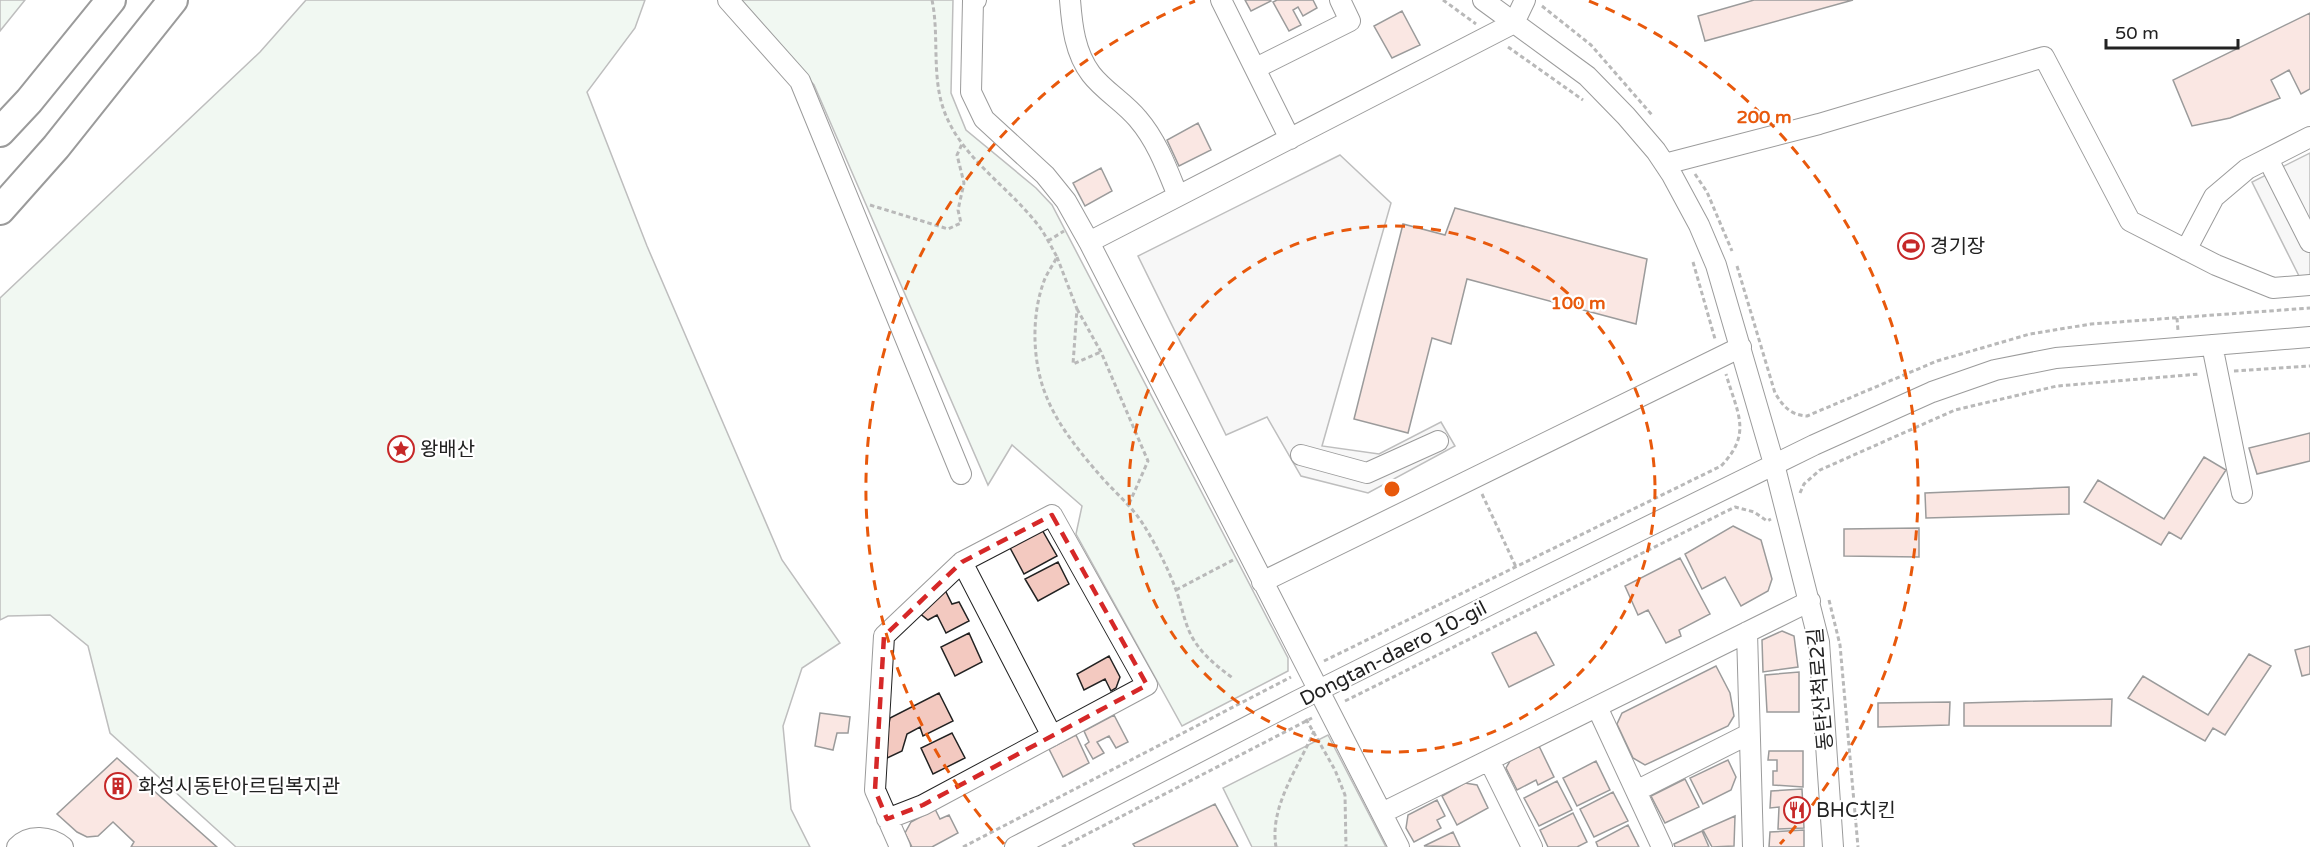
<svg xmlns="http://www.w3.org/2000/svg" width="2310" height="847" font-family="'Varela Round','Noto Sans KR',sans-serif">
<rect width="100%" height="100%" fill="#fff"/>
<path fill="#e0efe3" stroke="#6f6f6f" stroke-width="1.5" d="M0,0H25L0,31Z
M306,0H645L635,28L587,92L647,246L782,560L840,643L802,668L783,726L791,809L810,847H236L110,733L88,646L50,615L8,616L0,620V298L260,52Z
M740,0H953L951,93L966,130L1036,188L1052,205L1288,658V671L1182,726L1076,534L1082,506L1012,445L988,485L814,85Z
M1328,735L1386,847H1252L1223,788Z"/>
<path fill="#ededed" stroke="#6f6f6f" stroke-width="1.5" d="M2310,153V278L2301,280L2252,182Z
M1340,155L1391,203L1322,446L1379,454L1441,422L1455,446L1368,493L1301,476L1267,417L1226,435L1138,256Z"/>
<path fill="#f3c9c0" stroke="#222" stroke-width="1.5" d="M1245,0H1270L1271,1L1251,11Z
M1277,0H1313L1317,8L1303,16L1298,7L1293,10L1301,25L1289,31L1273,2Z
M1754,0H1853L1705,41L1698,16Z
M1402,11L1420,45L1392,58L1374,26Z
M2310,13V89L2301,94L2289,70L2271,80L2280,98L2230,118L2192,126L2173,80Z
M1198,123L1211,150L1179,166L1167,140Z
M1101,168L1112,191L1085,206L1073,183Z
M1455,208L1647,259L1636,324L1467,279L1451,344L1432,338L1408,433L1354,419L1403,224L1445,235Z
M2310,433V461L2257,474L2249,448Z
M2204,457L2226,470L2181,539L2169,532L2161,545L2084,502L2098,480L2164,519Z
M2069,487V514L1926,518L1925,493Z
M1733,526L1761,540L1772,579L1768,591L1741,606L1725,577L1702,589L1685,554Z
M1041,528L1057,556L1024,574L1008,544Z
M1919,528V557L1844,556V529Z
M1680,558L1710,614L1679,630L1681,636L1666,643L1648,610L1638,615L1625,586Z
M1058,562L1069,584L1038,601L1025,579Z
M944,588L952,604L959,602L969,621L946,633L937,615L928,620L918,612Z
M1782,631L1794,636L1798,667L1763,672L1762,640Z
M1536,632L1554,665L1509,687L1492,653Z
M969,633L982,662L955,676L941,647Z
M2310,646V674L2302,676L2295,650Z
M2249,654L2271,666L2225,735L2213,728L2205,741L2128,698L2143,676L2208,715Z
M1109,656L1120,677L1116,688L1111,691L1105,679L1084,690L1077,674Z
M1716,666L1730,693L1734,716L1728,726L1645,765L1633,758L1617,724L1622,713Z
M1799,672V712H1767L1765,675Z
M939,693L953,721L923,736L920,727L907,734L902,751L883,760L890,718Z
M2112,699L2111,726H1964V703Z
M1950,702L1949,725L1878,727V703Z
M820,713L850,717L848,733H837L833,750L815,746Z
M1114,715L1128,742L1116,748L1109,736L1097,742L1104,753L1093,759L1085,745L1089,742L1084,731Z
M952,733L965,758L933,774L921,748Z
M1076,735L1089,763L1063,777L1049,749Z
M1539,746L1554,777L1538,785L1536,780L1517,790L1506,768L1510,761Z
M1769,751H1803V787L1773,785V771H1777V760H1768Z
M117,758L217,847H131L134,842L113,822L98,836L87,837L77,832L57,814Z
M1728,760L1736,777L1731,790L1703,804L1690,778Z
M1596,761L1610,790L1577,806L1563,778Z
M1685,779L1699,807L1665,823L1651,796Z
M1557,781L1572,810L1539,826L1524,798Z
M1465,783L1477,785L1488,808L1457,825L1442,796Z
M1802,789L1804,828L1778,829L1779,807L1770,808L1771,791Z
M1613,792L1628,821L1594,837L1580,809Z
M1437,800L1445,816L1437,820L1441,828L1414,842L1406,828L1408,815Z
M1215,804L1238,847H1135L1133,844Z
M935,809L940,819L949,815L958,833L932,847H912L905,833L911,822Z
M1573,813L1587,842L1577,847H1548L1540,830Z
M1735,816L1734,846L1712,847L1703,830Z
M1628,825L1639,847H1598L1596,842Z
M1804,830V847H1769L1770,832Z
M1702,831L1709,847H1675L1674,844Z
M1453,832L1460,847L1424,846Z"/>
<g fill="none" stroke-linecap="round" stroke-linejoin="round">
<defs>
<path id="minor" d="M728,0L800,81L961,474
M976,0L973,1L971,92L984,119L1045,175L1066,201L1089,242
M1070,0C1072,26 1075,53 1091,74C1104,91 1124,102 1138,119C1157,141 1167,169 1178,196
M1221,0L1290,139
M1483,0L1587,76L1626,116L1656,151L1672,175L1699,225L1716,265L1774,464L1819,642L1833,847
M1256,68L1350,21L1340,0
M2268,159L2310,242
M1665,164L1819,124L2044,57L2130,221L2216,265L2273,288L2310,285
M2186,250L2214,197L2247,169L2310,137
M2212,345L2242,493
M1301,455L1367,473L1438,441
M962,562L1052,736
M1262,582L1741,347
M1747,632L1753,847
M1597,707L1662,847
M1489,760L1532,847
M1636,791L1749,734
M1382,813L1810,601
M887,819L923,805L1147,685L1052,515L962,562L884,636L875,790L900,847
M17,847C29,834 50,836 63,847
M1015,847L1297,701L1525,587L1814,445L1932,392L1995,370L2056,358L2310,337
M1399,847L1089,242L1514,23L1525,0"/>
<path id="highway" d="M0,132L29,101L111,0
M0,210L56,147L173,0"/>
</defs>
<use href="#minor" stroke="#222" stroke-width="22"/>
<use href="#highway" stroke="#222" stroke-width="32"/>
<path stroke="#646464" stroke-width="3" stroke-dasharray="4.5 3" stroke-linecap="butt" d="M932,0C940,38 930,81 947,118C967,163 1013,190 1041,229C1047,238 1052,248 1057,257C1053,265 1047,273 1044,281C1031,316 1032,363 1047,398C1058,425 1079,451 1098,473C1113,491 1131,505 1143,524C1155,543 1169,570 1176,590C1182,606 1184,622 1192,637C1202,655 1218,667 1234,679
M1443,0L1476,24
M1542,6L1591,45L1652,115
M1508,47L1583,100
M1695,174L1707,192L1732,251
M870,205L948,229L961,223L958,210L964,183L957,155L962,144
M1048,241L1064,231
M1057,257L1077,309L1073,364L1101,352
M1693,262L1715,339
M1737,266L1775,393C1783,406 1790,415 1807,416L1937,361L2030,334L2091,324L2310,308
M1077,309L1101,352L1148,461L1129,504
M2177,318L2178,331
M2234,371L2310,366
M1800,493L1804,484L1820,470L1955,410L2057,386L2200,374
M1482,494L1516,567
M1176,590L1233,560
M1829,600L1840,645L1858,847
M1324,661L1721,466C1753,433 1737,413 1726,374
M1345,701L1735,507L1754,512L1767,521L1771,519
M1306,719L1335,770L1345,795L1346,847
M963,847L1291,677
M1062,847L1312,718
M1276,847C1269,806 1299,767 1314,731"/>
<use href="#minor" stroke="#fff" stroke-width="20"/>
<use href="#highway" stroke="#fff" stroke-width="28"/>
</g>
<path d="M0 0H2310V847H0ZM1052,515L1147,685L923,805L887,819L875,790L884,636L962,562Z" fill="#fff" fill-opacity=".55" fill-rule="evenodd"/>
<path fill="none" stroke="#d62828" stroke-width="4.5" stroke-dasharray="12 8" stroke-linejoin="round" d="M1052,515L1147,685L923,805L887,819L875,790L884,636L962,562Z"/>
<g fill="none" stroke="#e8590c" stroke-width="3" stroke-dasharray="10 8">
<circle cx="1392" cy="489" r="263"/>
<path d="M1004 844A526 526 0 0 1 1195 1M1589 1A526 526 0 0 1 1780 844"/>
</g>
<defs>
<symbol id="stadium-ring" viewBox="-11 -11 22 22"><circle r="9.5" fill="#fff" stroke="#c62828" stroke-width="1.5"/><path d="M0-5a6.5 5 0 1 0 0 10a6.5 5 0 1 0 0-10ZM-3.5-1.8h7v3.6h-7Z" fill="#c62828"/></symbol>
<symbol id="sight-ring" viewBox="-11 -11 22 22"><circle r="9.5" fill="#fff" stroke="#c62828" stroke-width="1.5"/><path d="M0-6L1.8-2.2L6-1.7L2.9 1.2L3.7 5.4L0 3.3L-3.7 5.4L-2.9 1.2L-6-1.7L-1.8-2.2Z" fill="#c62828"/></symbol>
<symbol id="building-ring" viewBox="-11 -11 22 22"><circle r="9.5" fill="#fff" stroke="#c62828" stroke-width="1.5"/><path d="M-4-6H4V6H1V3H-1V6H-4ZM-2.5-4.3h1.7v1.8h-1.7ZM.8-4.3h1.7v1.8H.8ZM-2.5-1h1.7V.8h-1.7ZM.8-1h1.7V.8H.8Z" fill="#c62828"/></symbol>
<symbol id="restaurant-ring" viewBox="-11 -11 22 22"><circle r="9.5" fill="#fff" stroke="#c62828" stroke-width="1.5"/><path d="M-5-6h1v4h1v-4h1v4h1v-4h1v5L-1.5 .5V6h-2V.5L-5-1ZM5-6V6H3V1.5H1.5Q1.5-4 5-6Z" fill="#c62828"/></symbol>
</defs>
<g fill-rule="evenodd">
<use href="#stadium-ring" x="1896" y="231" width="30" height="30"/>
<use href="#sight-ring" x="386" y="434" width="30" height="30"/>
<use href="#building-ring" x="103" y="771" width="30" height="30"/>
<use href="#restaurant-ring" x="1782" y="795" width="30" height="30"/>
</g>
<g text-anchor="middle" stroke-width="4.5" stroke-linejoin="round" paint-order="stroke">
<g font-size="20" fill="#222" stroke="#fff" text-anchor="start">
<text x="1930" y="253">경기장</text>
<text x="420" y="456">왕배산</text>
<text x="138" y="793">화성시동탄아르딤복지관</text>
<text x="1816" y="817">BHC치킨</text>
</g>
<g font-size="20" fill="#222" stroke="#fff">
<text transform="translate(1393 653) rotate(-27)" y="7">Dongtan-daero 10-gil</text>
<text transform="translate(1820 689) rotate(-95)" y="7">동탄산척로2길</text>
</g>
</g>
<circle cx="1392" cy="489" r="9" fill="#e8590c" stroke="#fff" stroke-width="3"/>
<g font-size="18" text-anchor="middle" font-weight="bold" fill="#e8590c" stroke="#fff" stroke-width="4.5" stroke-linejoin="round" paint-order="stroke">
<text x="1764" y="123">200 m</text>
<text x="1578" y="309">100 m</text>
</g>
<path d="M2106 39v9h132v-9" fill="none" stroke="#222222" stroke-width="3"/>
<text x="2115" y="39" font-size="18" fill="#222222" stroke="#ffffff" stroke-width="4.5" paint-order="stroke">50 m</text>
</svg>
